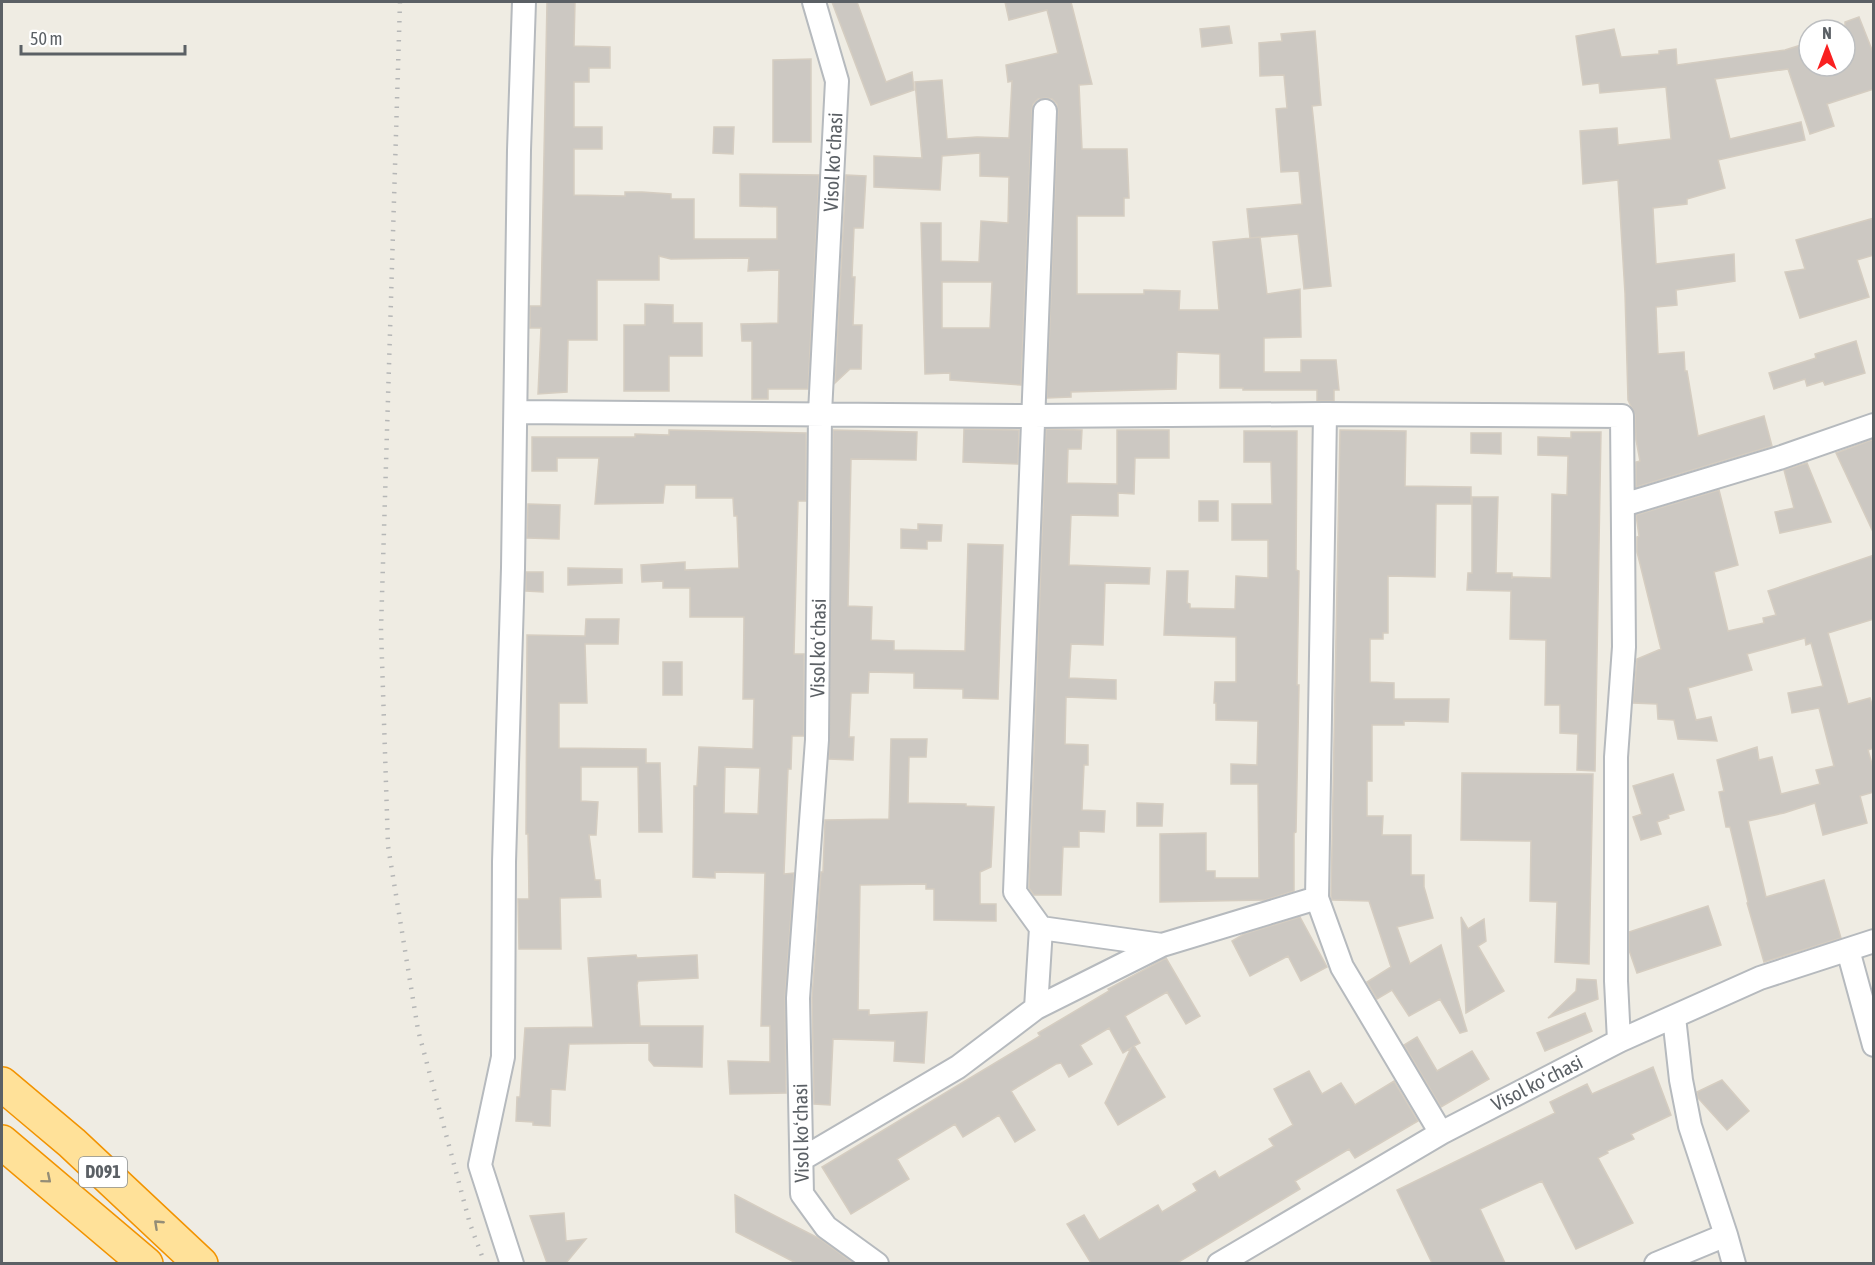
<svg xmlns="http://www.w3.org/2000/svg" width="1875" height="1265" font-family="'Asap Condensed',sans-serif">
<rect width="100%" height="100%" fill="#efece3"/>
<path fill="#ccc8c2" stroke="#d5cdc1" stroke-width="1.5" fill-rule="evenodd" d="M547,2H575L574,46L610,47V68H589V82H574V127H602V149H574V195L625,196V192H642L671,194V199H694V239H777V207L740,206V174L819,175L808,389H768V399H752V341H742L741,324L778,323L779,270L748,271L749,258L671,259L659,256V280H597V340H568L567,392L538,394L541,328H530V306H541Z
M832,2H857L886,82L912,72L914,90L871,105Z
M1005,2H1071L1092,84L1079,85L1082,149H1127L1129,198H1124V216H1077V294H1144V290L1180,291L1179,310H1219L1213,242L1260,237L1267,294L1300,289L1301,337L1264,338V372H1301V360H1336L1339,390H1334V401H1317V390H1243V388H1220V354L1177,352L1176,389L1071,392V397L1047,398L1058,112L1057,104L1052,99L1046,98L1038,99L1033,104L1032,110L1021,385L950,380V373L925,374L921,223H941V261L979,262L981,221L1008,223L1009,177L980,176V153L942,156L940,190L874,187V156L922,158L915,82L942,80L947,139L977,137L1009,138L1012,81L1008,82L1006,65L1058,53L1047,10L1009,20ZM942,282H992L990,328H942Z
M1859,17L1874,55V89L1827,104L1834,126L1810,134L1788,69L1715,79L1730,139L1801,122L1805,140L1718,160L1725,188L1687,199V204L1653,208L1656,264L1734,254L1735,281L1676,290L1677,305L1656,307L1658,354L1684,352L1685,371H1687L1698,436L1764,416L1772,446L1636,487V462L1640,461L1636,440L1635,415L1628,400L1625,293L1618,180L1583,184L1580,131L1617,128L1618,145L1671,139L1666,87L1600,93L1599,83L1583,85L1576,36L1614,29L1621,57L1659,54V51L1676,49L1677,65L1785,50L1801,45L1804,55L1809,54V66H1815L1817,72L1835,66H1845V22Z
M1229,26L1232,43L1202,47L1200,29Z
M1315,31L1321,105L1312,106L1331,286L1304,289L1298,234L1250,238L1247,209L1302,204L1299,171L1281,172L1276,109L1287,108L1284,75L1260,76L1259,43L1282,41L1281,34Z
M811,59V142H773V60Z
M714,127H734L733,154L713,153Z
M846,175L866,176L863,228H854L852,277H855L853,325H862L861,369H850L835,383Z
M1874,218V255L1857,260L1869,297L1800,318L1785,272L1805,269L1796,240Z
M645,304L673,305V323H702V356H669V391H624V325H645Z
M1856,341L1865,373L1825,385L1823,381L1807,386L1805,379L1774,389L1769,373L1816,358L1815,354Z
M964,429L1019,430L1018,464L963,462Z
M1046,429L1082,430L1081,449H1068L1067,483L1117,484V430H1169V458H1135L1134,494L1118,493V516L1071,515L1069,565L1150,568L1149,584L1105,583L1103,645L1071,644L1069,678L1116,680V699L1066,697L1065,744L1088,745V765H1084L1082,810L1105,811L1104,832L1079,831V847H1063L1061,895H1034L1029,888Z
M669,430L806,433V501H798L794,654H804V736H792L791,769H788L784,874L794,873L785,997L786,1093L730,1094L728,1061L770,1062V1026H761L765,873L715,872V878L693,877L694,786H697L699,747L753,749L754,699H743L744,617H690V588H663V581L642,582L641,565L685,562V570L739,568L737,516H734L733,498H696V485H665L663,503L595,504L599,458H557V471H532V437H635V434L669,435ZM725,767L760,768L758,814L724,813Z
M833,430L917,432L916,460L851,459L848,606L872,607L871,640L894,641V650L965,651L968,544L1003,545L998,699L963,698V689L914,688V673L869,672L868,693H851L849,737H854L853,760L829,759Z
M1340,430L1406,431L1405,486L1471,487V504H1436L1435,577L1388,576V633H1383V639H1370V682L1394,683V699H1449L1448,722L1404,721V725H1372V781H1367V816H1383L1382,835H1411V875H1424V887L1433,918L1397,927L1410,964L1441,945L1467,1031L1460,1033L1440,999L1409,1016L1392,990L1377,999L1367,982L1391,967L1369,901L1332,900L1331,896Z
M1244,431H1297L1296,570L1299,571L1297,685H1299L1296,832L1294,833V891L1265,900L1160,902V834L1206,833V871H1215V878H1259L1258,784H1231V764L1257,765L1258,721L1216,720V703H1214L1215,682H1236V637L1164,635L1167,571H1188L1187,603L1190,604V608L1235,609L1236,576L1268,578V540H1232V504H1272L1271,462H1244Z
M1571,432H1601L1595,771L1577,770L1578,734L1560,733V705H1545L1546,640L1510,639L1511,591L1467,590L1468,573H1472V497H1498L1496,573H1512V579V577L1551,578L1552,494L1567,495L1568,456L1538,455V437L1571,438Z
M1471,433H1501V454L1471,453Z
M1874,439V534L1836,453Z
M1807,463L1831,522L1780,533L1775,512L1794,508L1784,470Z
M1719,490L1738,565L1714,572L1728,631L1764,623L1763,618L1776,615L1768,591L1874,555V619L1828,633L1848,704L1870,698L1874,711V748L1868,750L1874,771V792L1860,796L1867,823L1823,835L1815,803L1784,813L1748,821L1766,897L1824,880L1841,938L1764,962L1747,903L1748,902L1730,827H1726L1719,792L1724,791L1717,760L1757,747L1759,760L1772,757L1781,794L1820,784L1816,770L1834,766L1819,708L1792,713L1788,693L1823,686L1811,643L1806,645L1805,638L1747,654L1752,670L1688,688L1696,720L1711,717L1717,741L1678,739L1674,720L1658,719L1657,704L1633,703L1637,659L1661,649L1637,552V537L1639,536L1636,515Z
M1199,501H1218V521H1199Z
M528,504L560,505L559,539L527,538Z
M918,524L942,525L941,541H927V549L901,548V529L918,530Z
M568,568L622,569V583L568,585Z
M526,572H543V592L526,591Z
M586,619H619L618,644H585L587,703H559V748L646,749V763H660L662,832H639L638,767H581V801L598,802L596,835H589L595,880H600L601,897L560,898L561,949H519L518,899H529L528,834H526L527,635L585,636Z
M663,662H682V695H663Z
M891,739H927L926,757H909L908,803L966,804V806L994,807L991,867L980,872V904H996V921L934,920V889H926V884L860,885L858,1010H869V1015L927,1012L924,1063L894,1061L895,1041L833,1039L830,1105L814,1104L812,998L821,872H823L825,820L889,819Z
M1462,773L1593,774L1589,964L1555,962L1557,902L1530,901L1531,841L1461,840Z
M1673,774L1684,810L1668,815L1669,818L1657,822L1661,834L1641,840L1633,817L1642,814L1633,786Z
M1137,803L1163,804L1162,826H1137Z
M1708,906L1721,945L1637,973L1629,950V932Z
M1300,917L1327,967L1301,981L1288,956L1250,976L1232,941L1244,934Z
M1461,917L1468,929L1484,919L1486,941L1478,946L1504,991L1466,1013Z
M636,955L637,958L697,955L698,978L638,981L637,985L640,1026H703L702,1067L654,1066L649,1060V1043L569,1044L565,1090L551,1089L550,1126L533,1125V1122L516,1121L517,1097H520L525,1028L593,1027L588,958Z
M1166,958L1200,1016L1186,1024L1167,992L1125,1016L1140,1043L1134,1046L1165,1097L1118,1125L1105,1103L1131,1048L1123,1053L1109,1028L1080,1045L1092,1064L1069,1077L1061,1063L1056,1064L1011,1091L1035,1130L1015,1142L999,1115L963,1137L955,1124L897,1159L909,1179L851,1214L822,1167L1040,1036L1038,1033L1109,991L1108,989Z
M1577,979L1596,980L1598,999L1548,1018L1576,991Z
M1585,1013L1592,1031L1545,1051L1537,1033Z
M1417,1037L1437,1071L1472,1051L1489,1079L1441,1107L1404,1045Z
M1653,1067L1671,1115L1631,1134L1634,1139L1607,1151L1608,1153L1598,1158L1633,1223L1576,1249L1542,1181L1480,1209L1505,1263H1432L1397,1190L1555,1113L1550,1102L1587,1084L1592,1094Z
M1309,1071L1322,1094L1341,1083L1355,1105L1394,1081L1418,1121L1355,1158L1349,1149L1295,1181L1300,1189L1177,1263H1091L1067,1224L1084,1215L1099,1240L1158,1205L1162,1212L1197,1191L1193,1184L1215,1171L1219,1178L1274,1146L1269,1139L1293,1125L1274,1089Z
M1722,1080L1749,1111L1727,1130L1698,1098L1697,1092Z
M735,1195L820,1239L853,1263H796L736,1232Z
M564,1213L566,1241L586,1239L566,1263H547L530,1216Z"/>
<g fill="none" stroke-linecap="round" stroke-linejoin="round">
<defs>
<path id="minor" d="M814,2L837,81L820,413L817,740L798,998L802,1194L826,1227L877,1264
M1045,111L1015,892L1041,928L1162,945L1317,898L1325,414
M516,412L1032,416L1325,414L1622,416L1624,647L1616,757V981L1619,1041
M1623,505L1779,458L1874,425
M1317,898L1342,967L1441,1133
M1848,950L1874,1045
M1036,1008L1162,945
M1674,1017L1681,1080L1690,1126L1726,1235
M802,1159L958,1067L1036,1008L1041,928
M512,1264L480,1165L503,1057L504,862L513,568L519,150L524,2
M1219,1264L1441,1133L1619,1041L1760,978L1874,941
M1656,1264L1726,1235L1734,1264"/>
<path id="trunk" d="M2,1084L72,1143L201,1264
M2,1142L146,1264"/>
</defs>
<use href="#minor" stroke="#b6babe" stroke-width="26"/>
<use href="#trunk" stroke="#f29300" stroke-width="36"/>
<use href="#minor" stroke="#fff" stroke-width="22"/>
<use href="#trunk" stroke="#ffe199" stroke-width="33"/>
<path stroke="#b5b6b6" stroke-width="4.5" stroke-dasharray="1.5 8" stroke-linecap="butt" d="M400,2L381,629L388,846L418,1030L470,1224L485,1264"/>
</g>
<defs><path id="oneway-chevron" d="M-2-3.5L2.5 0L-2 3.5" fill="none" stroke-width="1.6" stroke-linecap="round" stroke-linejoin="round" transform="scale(1.5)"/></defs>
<g stroke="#948d77">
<use href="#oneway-chevron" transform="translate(47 1179) rotate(40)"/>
<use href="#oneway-chevron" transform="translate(158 1224) rotate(-137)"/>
</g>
<g text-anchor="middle" stroke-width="4.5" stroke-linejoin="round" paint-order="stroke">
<rect fill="#fff" stroke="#8c9093" stroke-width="1.5" x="79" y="1157" width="48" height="30" rx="4.5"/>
<g font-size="18" font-weight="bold" fill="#5b6065">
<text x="103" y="1178">D091</text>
</g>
<g font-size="20" fill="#5b6065" stroke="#fff">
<text transform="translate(833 162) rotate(-87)" y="7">Visol koʻchasi</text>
<text transform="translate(818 648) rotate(-89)" y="7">Visol koʻchasi</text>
<text transform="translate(1537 1083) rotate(-27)" y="7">Visol koʻchasi</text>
<text transform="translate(801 1133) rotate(-91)" y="7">Visol koʻchasi</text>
</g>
</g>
<rect width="1875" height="1265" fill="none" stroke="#5b6065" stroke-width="6"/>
<g transform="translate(1827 48)"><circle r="28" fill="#ffffff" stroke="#bdbfc1" stroke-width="1.5"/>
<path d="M0-4.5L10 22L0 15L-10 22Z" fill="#f92020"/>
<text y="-9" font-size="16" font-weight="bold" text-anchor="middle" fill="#5b6065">N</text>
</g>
<path d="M21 45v9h164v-9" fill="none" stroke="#5b6065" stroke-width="3"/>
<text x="30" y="45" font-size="18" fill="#5b6065" stroke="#ffffff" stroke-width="4.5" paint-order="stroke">50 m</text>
</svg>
